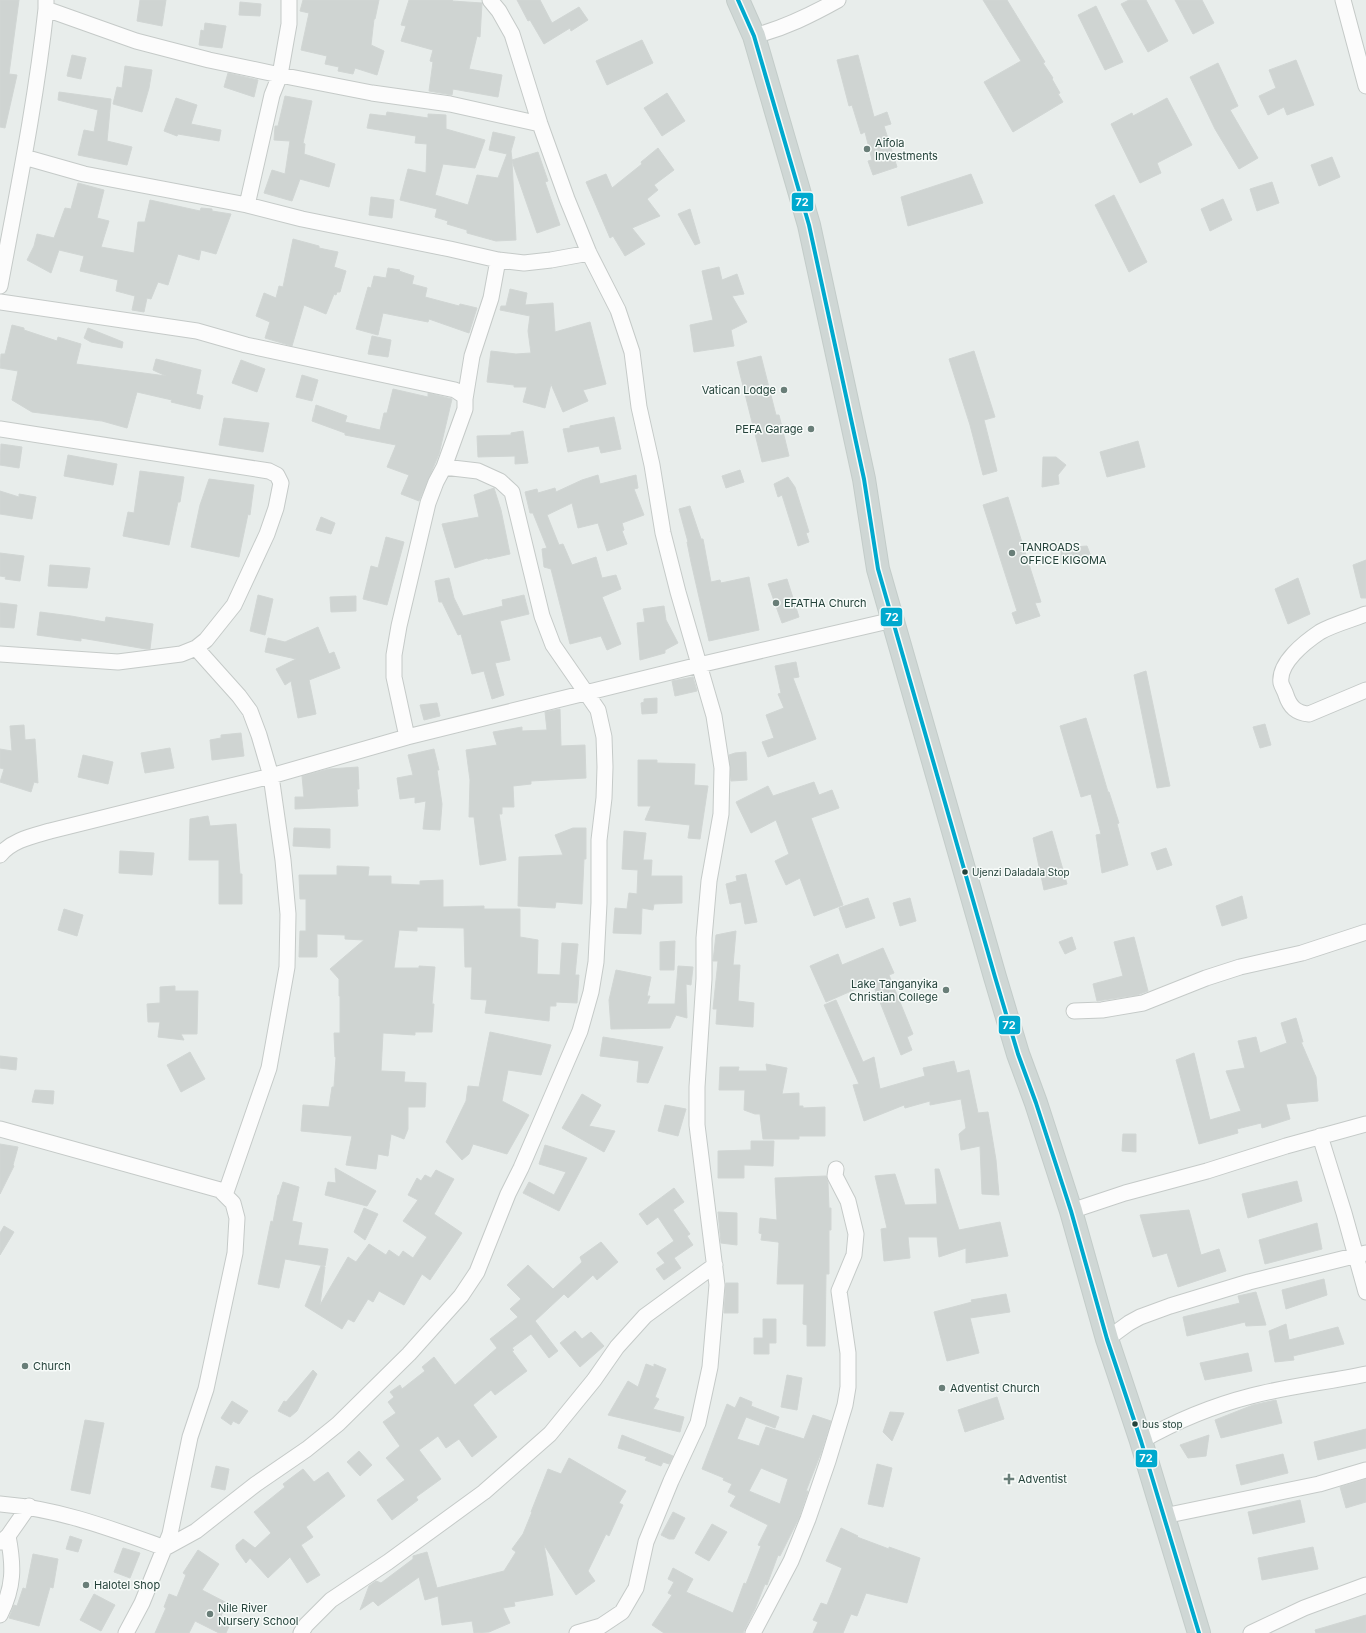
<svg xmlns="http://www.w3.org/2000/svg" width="1366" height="1633" font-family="Inter,sans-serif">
<rect width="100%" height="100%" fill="#e8edeb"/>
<path fill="#cfd4d2" stroke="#d1d6d4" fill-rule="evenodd" d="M0,0H19L9,74L17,75L5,128L0,127Z
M140,0H166L162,26L137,21Z
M303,0H379L375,19H374L371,45L384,51L377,75L355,68L353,74L338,71L339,67L325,64L327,56L301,50L309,13L300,11Z
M409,0H453L452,1L482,3L480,37L477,36L469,69L502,75L498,97L453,89L452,95L429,91L433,62L430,61L433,50L401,41L406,26L401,25Z
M517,0H540L552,23L579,7L588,20L571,31L570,28L544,44L530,20L528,21Z
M983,0H1007L1045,62L1043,63L1053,78L1052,79L1060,93L1058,94L1063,102L1013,132L984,82L1021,61Z
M1129,0H1146L1168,41L1148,52L1121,4Z
M1175,0H1202L1214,23L1193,34Z
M240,2L261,4L260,16L239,15Z
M1096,6L1123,62L1105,70L1078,15Z
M205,23L226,26L222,48L199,45L201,30L204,31Z
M642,40L653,63L607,85L596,61Z
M72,55L86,58L81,79L67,76Z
M858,55L874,117L887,112L891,124L884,126L897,167L873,175L868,161L872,160L865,132L861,134L852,105L849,106L837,60Z
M1296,60L1314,105L1287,115L1284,107L1268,115L1259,96L1276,88L1269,70Z
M1218,63L1238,106L1230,110L1258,158L1239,169L1215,129L1190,77Z
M125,66L152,70L149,88L142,112L113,104L117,87L122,88Z
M228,73L258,80L254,97L224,87Z
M59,92L111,99L107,141L132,147L127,165L78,155L84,130L94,132L98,110L58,100Z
M667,93L685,121L662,136L644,108Z
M285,96L312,101L303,143L305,144L304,154L335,164L329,187L300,179L292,201L264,193L272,170L285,174L290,141L274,140L275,126H278Z
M176,98L197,105L191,124L221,130L219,141L178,134L177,136L164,131Z
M1167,98L1192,145L1157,163L1161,173L1140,183L1111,124L1132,113L1133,116Z
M387,112L428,118V114L446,115V129L485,140L475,168L443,164L435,195L468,205L477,175L498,178L507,154L489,150L493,132L515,137L511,151L512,160L538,152L548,181L545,182L560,225L537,233L512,161L516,240L496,241L467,233V230L447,224L448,221L435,217L437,209L400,200L408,169L426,173L427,144L415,143L416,136L367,128L370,114L386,116Z
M658,148L674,170L654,185L658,190L647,199L660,216L632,228L645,244L625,256L613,236L610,238L586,182L606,174L612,188L642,164L641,162Z
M1332,157L1340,177L1319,186L1311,165Z
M971,174L983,203L908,226L901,197Z
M1272,182L1279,203L1257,211L1250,189Z
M78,183L104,190L97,218L109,221L101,247L134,253L138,222H145L150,200L200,211L201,208L212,209V211L231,214L216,254L201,250L199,260L178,254L168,285L158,282L151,299L147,298L144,312L132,310L135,296L116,291L118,280L80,271L84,256L59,250L51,273L27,260L34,246L37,234L54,238L65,208L71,209Z
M1114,195L1147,262L1129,272L1095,205Z
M371,197L394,200L392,218L369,215Z
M1223,199L1232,220L1210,231L1201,209Z
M690,209L700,243L695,245L678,214Z
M293,239L319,246V248L338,252L334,267L346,271L340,292H337L336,295L334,294L326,314L304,305L292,346L265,338L270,322L256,316L264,293L276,298L279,286L283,287Z
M719,267L722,280L737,274L744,294L732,296L747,322L731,330L734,346L694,352L690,325L713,320L702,271Z
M388,268L400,270L399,271L414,276L412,284L427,288L425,297L459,306L460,304L477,308L469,333L429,319L428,322L383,313L378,335L356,329L368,287L371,288L374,276L386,278Z
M510,289L527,293L525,305L553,303L555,332L590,322L606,384L583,390L588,401L563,412L551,384L545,408L523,402L527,387H514V385L487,382L491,351L516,354L531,353L528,331L530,316L500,310L501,306H506Z
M12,325L24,328V330L57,341L58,337L81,344L76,364L166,376L153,370L156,359L201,370L196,394L203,396L200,409L171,402L172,400L137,392L127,428L102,421L32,412L12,400L18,371L0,368L1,354H5Z
M88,328L123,342L122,348L91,342L84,338Z
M372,336L391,340L388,357L368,354Z
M974,351L995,417L984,420L997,471L983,475L970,425L949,359Z
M761,356L776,415H779L789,456L762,462L737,362Z
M241,360L265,369L257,392L232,383Z
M302,375L318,380L312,401L296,397Z
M393,389L428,397V393L452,399L439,454L419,501L401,494L409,475L387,467L396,445L345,435V433L312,421L316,405L347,416L345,422L380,430L384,413H387Z
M614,417L621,449L601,453L599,446L568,452L563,429L570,428V426Z
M224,418L269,423L263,452L219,445Z
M523,431L528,463L515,464V456L478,457L477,436L511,435V433Z
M1138,441L1145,467L1107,477L1100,452Z
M1,444L22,447L19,468L0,465Z
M68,455L117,464L113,485L64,476Z
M1043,457H1056L1066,465L1058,475L1059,484L1042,487Z
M740,470L744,482L726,488L722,476Z
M140,471L184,477L180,502H178L169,545L123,536L128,512L134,513Z
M598,475L600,484L636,475L638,488L634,489L644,515L622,523L624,530L622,531L627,544L607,551L598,523L578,528L572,503L547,515L559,545L563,544L572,565L596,557L602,578L616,575L621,589L602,597L621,644L607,650L601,636L570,644L551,569L544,567L542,549L547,548L533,513H530L525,492L537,489L538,493L555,488L556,492L582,480Z
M788,477L795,487L809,532L806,533L809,542L798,546L782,495L778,497L774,484Z
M209,479L254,485L250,515L248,514L239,557L191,547L200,505Z
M494,488L501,510L510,554L488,559L487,558L455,568L442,524L479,517L474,495Z
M0,491L19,497V494L36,497L32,519L0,514Z
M1008,497L1024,549L1016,553L1025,552L1041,602L1035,603L1040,616L1016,624L1012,613L1017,611L983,505Z
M690,506L701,539H703L711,582L720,580L721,583L749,577L759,630L709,641L691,562L687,542H688L679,509Z
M321,517L335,523L331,534L316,530Z
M386,537L404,542L387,605L363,599L371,566L378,568Z
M1087,546L1092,559L1061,564V548Z
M0,553L24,556L20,581L5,579L6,577L0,576Z
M1366,560V598H1361L1353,565Z
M50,565L90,568L87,588L48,586Z
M449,578L454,598L463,616L503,606L502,600L524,595L529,614L500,621L510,660L495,663L504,695L492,699L484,671L472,674L461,634L458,635L442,602H439L435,581Z
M1298,578L1310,614L1288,624L1275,589Z
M787,579L799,617L782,623L768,584Z
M258,595L273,599L265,635L250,631Z
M356,596V611L331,612L330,597Z
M0,603L17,605L14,628L0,627Z
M664,606L666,620L678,643L665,650V653L640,660L637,623L645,622L643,609Z
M40,612L71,616L105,622L106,617L153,624L150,649H146L81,638V641L37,635Z
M318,627L329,654L334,652L340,668L309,680L316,714L298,718L291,681L285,685L276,669L296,659L265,652L268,638L285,642Z
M796,662L799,677L793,678L816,739L768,757L762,742L774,738L766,715L784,708L778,694L781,693L775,666Z
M1146,671L1170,786L1157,788L1134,675Z
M693,677L697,691L675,696L672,681Z
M657,698V713L642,714L641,703L644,702V699Z
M437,703L440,716L424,720L420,705Z
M560,709L561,746L585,745L586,778L531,781V784L513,786L514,807H502V814H499L506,860L480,865L474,817H469L470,780L466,750L497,745L493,732L522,727V731L547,730L545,712Z
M1086,718L1108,792H1109L1119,823L1117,824L1128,865L1102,873L1096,835L1101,834L1091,794L1081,797L1060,726Z
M1265,724L1271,745L1260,748L1253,727Z
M24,725L25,740L35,739L38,783L34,782L31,792L0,782L4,769L0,768V749L12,751L10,726Z
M241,733L244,756L212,760L210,740L221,738V735Z
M170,748L174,768L145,773L141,753Z
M434,749L439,770H437L442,804L440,830L423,829L426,801L415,803V797L400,799L397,778L413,775L408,755Z
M746,752L747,780L731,781L729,755L735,753Z
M83,755L113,762L108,784L78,777Z
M638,760H657V763L695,764L694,785L708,786L700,839L688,838L690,825L645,820L651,806H638Z
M358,767L359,789H357L358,806L295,809V797H304L302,776L329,769Z
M814,782L819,795L832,790L839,808L811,818L843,905L814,916L800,878L786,885L775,861L789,854L776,820L751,833L736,802L768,786L773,796Z
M208,816L210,826L236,824L240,874H242V904H219V860H189L190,819Z
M294,828L330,829V848L293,846Z
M573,828H586V859H584L582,904L556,902L555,908L518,906L519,857L563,855L555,835Z
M624,831L646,833L643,860H652L651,876H682V903L654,904L653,910L642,908L641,934L613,933L615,908L627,909L629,893L637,894L638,870L622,869Z
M1052,831L1067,884L1044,890L1033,838Z
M1166,848L1172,865L1157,870L1151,853Z
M120,851L154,853L152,875L119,873Z
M337,866L369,867L368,876H391V884L420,885V881L443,880V907L484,906V909H520V937L538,940L537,974L560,975L562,943L578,944L575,975H579L577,1003L556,1002V1006H550L549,1021L485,1013L487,1000L471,999L472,967H465L464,928L417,927V931L399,930L394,968H419V966L435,967L432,1004H434L432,1032H415V1035L383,1033L381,1071L405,1072L404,1082L426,1083L425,1107H408V1129L404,1139L391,1134L388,1156L378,1154L376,1169L346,1165L352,1136L301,1131L303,1105L329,1107L332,1087H334L336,1057H335L334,1033H340V996H339V979L330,969L364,940L345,939V935L317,934V957H299L300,931H306V899H300L299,875H337Z
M746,874L757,922L745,924L741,902L730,904L726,884L737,881L736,876Z
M1242,896L1247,918L1222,926L1216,906Z
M868,898L875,918L846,928L839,908Z
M910,898L916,921L900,926L893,903Z
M64,909L83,915L77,936L58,930Z
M736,931L733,965H740L738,1001L754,1003L753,1027L716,1024L717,1009H713L718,961H713L716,935Z
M1072,937L1076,949L1065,954L1059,942Z
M1134,937L1148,991L1137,995L1097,1001L1093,984L1123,976L1114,942Z
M675,941L674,970H660V942Z
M883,948L894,973L889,975L913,1034L907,1037L912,1050L901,1055L872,982L826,1002L810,966L838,954L842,965Z
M678,966L693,967L691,985L686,984L687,1018L676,1015L670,1028L611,1029L609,1000L616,970L651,977L647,996H650L647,1004H675Z
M175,986V991H198L197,1034H181L184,1040L158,1037L160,1022H148L147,1004L160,1003V987Z
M836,1000L863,1062L874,1057L880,1089L925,1076L923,1068L954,1061L957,1073L969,1070L978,1113L988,1112L996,1160L999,1195L982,1194L980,1146L961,1150L959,1134L966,1128L961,1099L930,1105V1101L905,1108L904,1105L864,1121L853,1085L859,1084L824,1005Z
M1296,1018L1303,1042H1301L1316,1077L1318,1101L1286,1104L1290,1119L1262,1128L1261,1123L1237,1129L1238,1133L1199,1144L1176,1060L1194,1053L1210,1120L1241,1111L1226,1071L1245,1068L1238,1041L1256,1037L1260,1053L1287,1043L1281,1023Z
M490,1032L551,1045L541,1075L508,1070L502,1101L529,1115L507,1154L473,1144L469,1154L462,1160L446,1142L466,1101L468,1086L479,1087Z
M603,1037L663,1047L648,1083L637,1082L639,1061L600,1056Z
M190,1052L205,1079L181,1092L167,1065Z
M0,1056L17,1058L16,1070L0,1068Z
M766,1064L787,1068L782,1094L799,1093V1106H803V1108L825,1107V1136H799V1139H763L760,1114H755L744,1110L745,1090H719L720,1067H739L738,1071H767Z
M35,1090L54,1091L53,1104L32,1102Z
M582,1094L601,1105L589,1126L615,1131L604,1152L562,1128Z
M665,1105L686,1109L678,1136L658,1131Z
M1123,1134H1136V1152L1122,1151Z
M751,1141H774L773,1166L744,1165V1178H718V1151L751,1150Z
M0,1144L18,1147L13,1165L14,1166L0,1194Z
M545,1145L587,1158L559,1211L523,1193L529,1182L554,1195L566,1172L539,1164Z
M335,1168L376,1191L367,1206L325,1195L328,1182L336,1183Z
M935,1169H939L959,1230L1000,1222L1008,1256L966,1263V1248L939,1257L937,1237H908L910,1258L884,1261L881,1229L887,1228L875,1176L895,1174L905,1205L937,1204Z
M436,1170L454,1179L434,1214L462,1233L430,1280L422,1274L404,1305L379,1291L373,1302L368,1299L354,1322L348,1319L342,1329L305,1306L321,1266L325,1267L320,1305L348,1257L356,1262L369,1244L386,1255L389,1250L399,1257L403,1251L413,1258L427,1237L403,1221L418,1200L408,1195L417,1178L421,1181L425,1175L431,1178Z
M826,1176L828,1183L829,1208H831V1230H829V1274H826L825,1346H807V1325L803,1324L804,1284H777L779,1243L778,1242L761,1240L762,1234L759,1233L760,1218L777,1220L775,1178Z
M1297,1181L1302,1201L1248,1218L1242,1194Z
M283,1182L299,1187L292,1221L302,1223L298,1245L328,1249L325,1266L285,1259L279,1288L258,1284L271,1221L273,1222L278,1195H279Z
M674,1188L684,1202L673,1210L690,1234L687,1236L693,1245L674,1258L681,1268L664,1280L656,1269L665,1263L657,1253L674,1241L658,1217L647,1225L639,1214Z
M364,1208L378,1214L365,1240L354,1232Z
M1189,1210L1201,1255L1219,1249L1226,1271L1178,1287L1167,1253L1153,1257L1140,1215Z
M718,1212L737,1213V1245L721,1243Z
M1317,1223L1322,1249L1265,1264L1259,1240Z
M4,1226L14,1232L0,1255V1233Z
M601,1242L618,1262L597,1280L593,1275L568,1298L564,1294L535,1321L558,1351L549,1358L531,1334L512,1348L514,1350L512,1351L527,1371L495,1395L491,1390L473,1405L497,1437L472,1457L459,1439L446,1448L438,1436L419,1450L441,1479L416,1497L418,1500L392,1520L377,1500L405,1480L386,1458L400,1446L383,1422L396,1413L388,1402L394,1397L390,1392L400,1385L402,1389L425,1371L422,1367L434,1357L455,1385L497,1348L490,1339L518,1317L510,1309L521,1299L507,1285L528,1265L553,1289L582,1262L580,1257Z
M1324,1279L1327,1295L1286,1309L1282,1290Z
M726,1283H738V1313H724Z
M1256,1292L1266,1325L1246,1326L1245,1322L1187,1336L1183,1317L1240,1303L1238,1296Z
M1006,1294L1010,1312L970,1318L979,1353L947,1361L934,1312L972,1302L971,1300Z
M763,1319H776V1343H769V1354H754V1338H763Z
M1286,1324L1289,1340L1338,1327L1344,1344L1293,1356L1294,1360L1275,1362L1269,1331Z
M575,1331L582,1339L591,1332L604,1346L580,1367L560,1343Z
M1248,1353L1252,1371L1205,1380L1200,1363Z
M646,1364L654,1367V1364L666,1369L655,1397L659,1399L653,1409L684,1417L680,1432L608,1415L628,1381L638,1387Z
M313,1370L317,1374L297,1411L290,1417L278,1411L284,1401L286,1402Z
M787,1375L802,1378L797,1410L781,1407Z
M740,1397L752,1402L751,1406L779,1417L775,1428L746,1417L737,1439L759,1446L766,1427L804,1439L813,1415L831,1421L821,1453L806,1491H808L799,1518L780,1556L778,1555L767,1585L765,1584L755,1609L743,1633H664L652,1625L672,1595L668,1593L674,1582L668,1579L673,1568L693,1579L686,1592L733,1613L744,1583L746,1584L761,1546L758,1545L768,1525L730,1506L736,1496L728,1492L732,1484L723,1480L724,1478L702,1469L727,1404L735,1408ZM761,1468L788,1479L780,1504L749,1491Z
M997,1397L1004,1419L965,1432L958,1410Z
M1276,1400L1282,1423L1221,1438L1215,1420L1253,1405Z
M232,1401L248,1411L239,1424L233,1421L231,1425L221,1418Z
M890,1412L904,1413L892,1441L883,1432Z
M85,1420L104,1423L90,1494L71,1490Z
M1366,1429V1448L1318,1460L1314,1442Z
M622,1435L673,1456L669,1464L663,1462L661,1466L645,1460L647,1457L618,1448Z
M1209,1435L1206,1456L1188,1458L1180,1445Z
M359,1451L372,1465L360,1476L347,1462Z
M1283,1454L1288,1473L1241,1485L1236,1465Z
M569,1458L626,1491L619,1503L623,1505L609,1536L606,1534L588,1571L595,1581L576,1595L544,1545L553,1595L514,1602L515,1606L503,1608L510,1623L489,1632L474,1633L472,1621L442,1625L438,1596L425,1600L419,1577L378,1606L373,1601L360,1610L369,1586L376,1581L381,1583L413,1559V1556L427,1552L437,1588L504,1571L516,1552L512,1549L523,1534L532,1512H531L548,1469L561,1474Z
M877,1464L892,1468L883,1507L868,1504Z
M216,1466L229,1469L225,1490L211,1487Z
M303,1469L314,1482L328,1472L345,1496L306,1527L313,1537L301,1545L320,1575L307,1583L290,1557L268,1578L250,1558L246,1563L236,1549V1545L243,1539L255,1548L271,1533L254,1512L285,1487L283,1484Z
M1366,1479V1502L1346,1508L1340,1487Z
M1300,1500L1305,1522L1253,1534L1248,1512Z
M673,1512L685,1518L674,1539H669L661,1535Z
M712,1524L727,1532L709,1561L695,1553Z
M841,1528L858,1536L857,1537L889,1549V1547L920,1558L907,1603L866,1593L857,1616L851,1614L843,1633H813L818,1622L813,1620L821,1603L827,1605L842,1568L826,1561Z
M70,1536L82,1540L78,1552L66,1549Z
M1313,1547L1318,1569L1262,1580L1258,1558Z
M123,1548L140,1553L130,1578L114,1572Z
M198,1550L219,1564L202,1590L227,1603L219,1620L230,1624L226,1633H219L195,1621L189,1633H155L166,1608L164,1607L169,1594L177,1597L186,1575L183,1573Z
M33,1554L58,1559L53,1588L50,1587L39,1626L9,1618L14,1605L17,1606L23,1588L26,1589Z
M94,1594L115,1605L101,1631L80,1620Z
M1366,1615V1633H1316L1315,1630Z"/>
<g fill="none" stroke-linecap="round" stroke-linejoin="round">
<defs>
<path id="street" d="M490,0L499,11L512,34L540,124L567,199L589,253L618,310L632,352L639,407L652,465L663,533L678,592L714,716L722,768L721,814L709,881L704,938V979L697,1087V1125L717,1285L710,1367L698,1423L671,1481L646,1542L636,1588L622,1612L601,1626L577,1633
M1343,0L1366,86
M46,9L136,41L209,60L280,75L372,93L450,104L540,124
M754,36C785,28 811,15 838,0
M24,157L84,174L247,205L302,219L450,249L498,260L524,263L551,260L589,253
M247,205L272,95L280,75L289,24V0
M0,286C17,194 36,102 46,9V1
M0,302L197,331L246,345L455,390L464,396L465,399
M0,429L269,471L277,475L281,483L276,508L267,534L234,605L206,640L196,648L181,654L118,662L0,654
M1366,614C1351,620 1334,624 1320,632C1305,642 1278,663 1281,683C1282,687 1285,691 1286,695C1290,707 1296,713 1309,714L1366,690
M196,648L239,696L250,711L259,735L271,776L283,860L288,914L287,967L269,1068L225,1195
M407,737L394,677V655L399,626L428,503L436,482L444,467L465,409V399L472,356L491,298L498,260
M0,855C12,840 33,836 50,831L271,776L407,737L699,665L893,620
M1074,1011L1102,1010L1143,1003L1206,978L1240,967L1302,953L1366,932
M0,1129L220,1190L233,1203L237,1218L235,1253L206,1389L190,1437L170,1534L142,1603L126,1633
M1320,1136L1344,1213L1366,1292
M1071,1211L1125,1193L1207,1171L1286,1146L1366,1124
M1107,1339L1129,1323L1140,1317L1170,1306L1249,1282L1366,1253
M1141,1441C1176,1421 1212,1406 1251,1396C1289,1386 1328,1382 1366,1374
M0,1504C60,1509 109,1528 165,1548L196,1531L256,1484L307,1449L338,1424L409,1354L461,1296L477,1272L508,1194L521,1168L580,1031L591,992L596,962L599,903V840L604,798L605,767L604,737L598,710L553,645L542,616L512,492L500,481L478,471L444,467
M1164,1516L1319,1484L1366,1470
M1,1542L8,1536L29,1506
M0,1615C14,1587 14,1567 8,1536
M301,1633L306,1625L331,1600L388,1562L484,1492L550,1434L594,1380L617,1347L645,1316L715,1265
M753,1633L791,1561L808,1519L828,1461L845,1405L848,1387V1353L839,1291L854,1255L856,1234L848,1201L835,1176L836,1169
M1251,1633L1304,1608L1366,1585"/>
<path id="primary" d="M738,0L754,36L809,225L864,479L878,569L995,977L1018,1054L1036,1103L1071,1211L1107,1339L1141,1441L1199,1633"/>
</defs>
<use href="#street" stroke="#c5cac8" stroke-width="17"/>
<use href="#primary" stroke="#c3ccc9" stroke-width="24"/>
<use href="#street" stroke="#fcfcfc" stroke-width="15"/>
<use href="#primary" stroke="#cfd7d5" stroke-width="22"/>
<defs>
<path id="bus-1" d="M738,0L754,36L809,225L864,479L878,569L995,977L1018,1054L1036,1103L1071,1211L1107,1339L1141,1441L1199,1633"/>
</defs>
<use href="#bus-1" stroke="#f7fbf9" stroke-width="7"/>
<use href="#bus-1" stroke="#00a9ce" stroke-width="4"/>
</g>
<g fill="#697e78" stroke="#f7fbf9" stroke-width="1.5">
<circle cx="867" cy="149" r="4"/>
<circle cx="784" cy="390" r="4"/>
<circle cx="811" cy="429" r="4"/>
<circle cx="1012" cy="553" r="4"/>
<circle cx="776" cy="603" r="4"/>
<circle cx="946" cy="990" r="4"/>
<circle cx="25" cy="1366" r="4"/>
<circle cx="942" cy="1388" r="4"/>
<path d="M1007 1473h4v4h4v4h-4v4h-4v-4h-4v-4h4z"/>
<circle cx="86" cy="1585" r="4"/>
<circle cx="210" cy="1614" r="4"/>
</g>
<g fill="#24423a" stroke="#f7fbf9" stroke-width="1.5">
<circle cx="965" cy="872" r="3.5"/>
<circle cx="1135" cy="1424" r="3.5"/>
</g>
<g text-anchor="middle" stroke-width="3" stroke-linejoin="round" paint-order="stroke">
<g font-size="10" fill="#24423a" stroke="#f7fbf9" text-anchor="start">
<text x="972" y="876">Ujenzi Daladala Stop</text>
<text x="1142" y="1428">bus stop</text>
</g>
<g font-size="11" fill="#24423a" stroke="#f7fbf9" text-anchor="start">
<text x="875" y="147">Aifola<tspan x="875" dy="13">Investments</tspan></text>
<text x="776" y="394" text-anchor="end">Vatican Lodge</text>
<text x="803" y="433" text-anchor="end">PEFA Garage</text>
<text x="1020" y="551">TANROADS<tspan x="1020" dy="13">OFFICE KIGOMA</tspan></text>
<text x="784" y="607">EFATHA Church</text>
<text x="938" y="988" text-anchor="end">Lake Tanganyika<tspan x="938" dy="13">Christian College</tspan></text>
<text x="33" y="1370">Church</text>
<text x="950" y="1392">Adventist Church</text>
<text x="1018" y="1483">Adventist</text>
<text x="94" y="1589">Halotel Shop</text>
<text x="218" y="1612">Nile River<tspan x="218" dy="13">Nursery School</tspan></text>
</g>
</g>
<g stroke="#f7fbf9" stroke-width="1.5">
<rect x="791" y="192" width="23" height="20" rx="4" fill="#00a9ce"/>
<rect x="880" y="607" width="23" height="20" rx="4" fill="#00a9ce"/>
<rect x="998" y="1015" width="23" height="20" rx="4" fill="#00a9ce"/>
<rect x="1135" y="1449" width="23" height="19" rx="4" fill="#00a9ce"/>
</g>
<g font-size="11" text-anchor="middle" font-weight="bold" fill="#fff">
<text x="802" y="206">72</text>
<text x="892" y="621">72</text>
<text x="1009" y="1029">72</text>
<text x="1146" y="1462">72</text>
</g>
</svg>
